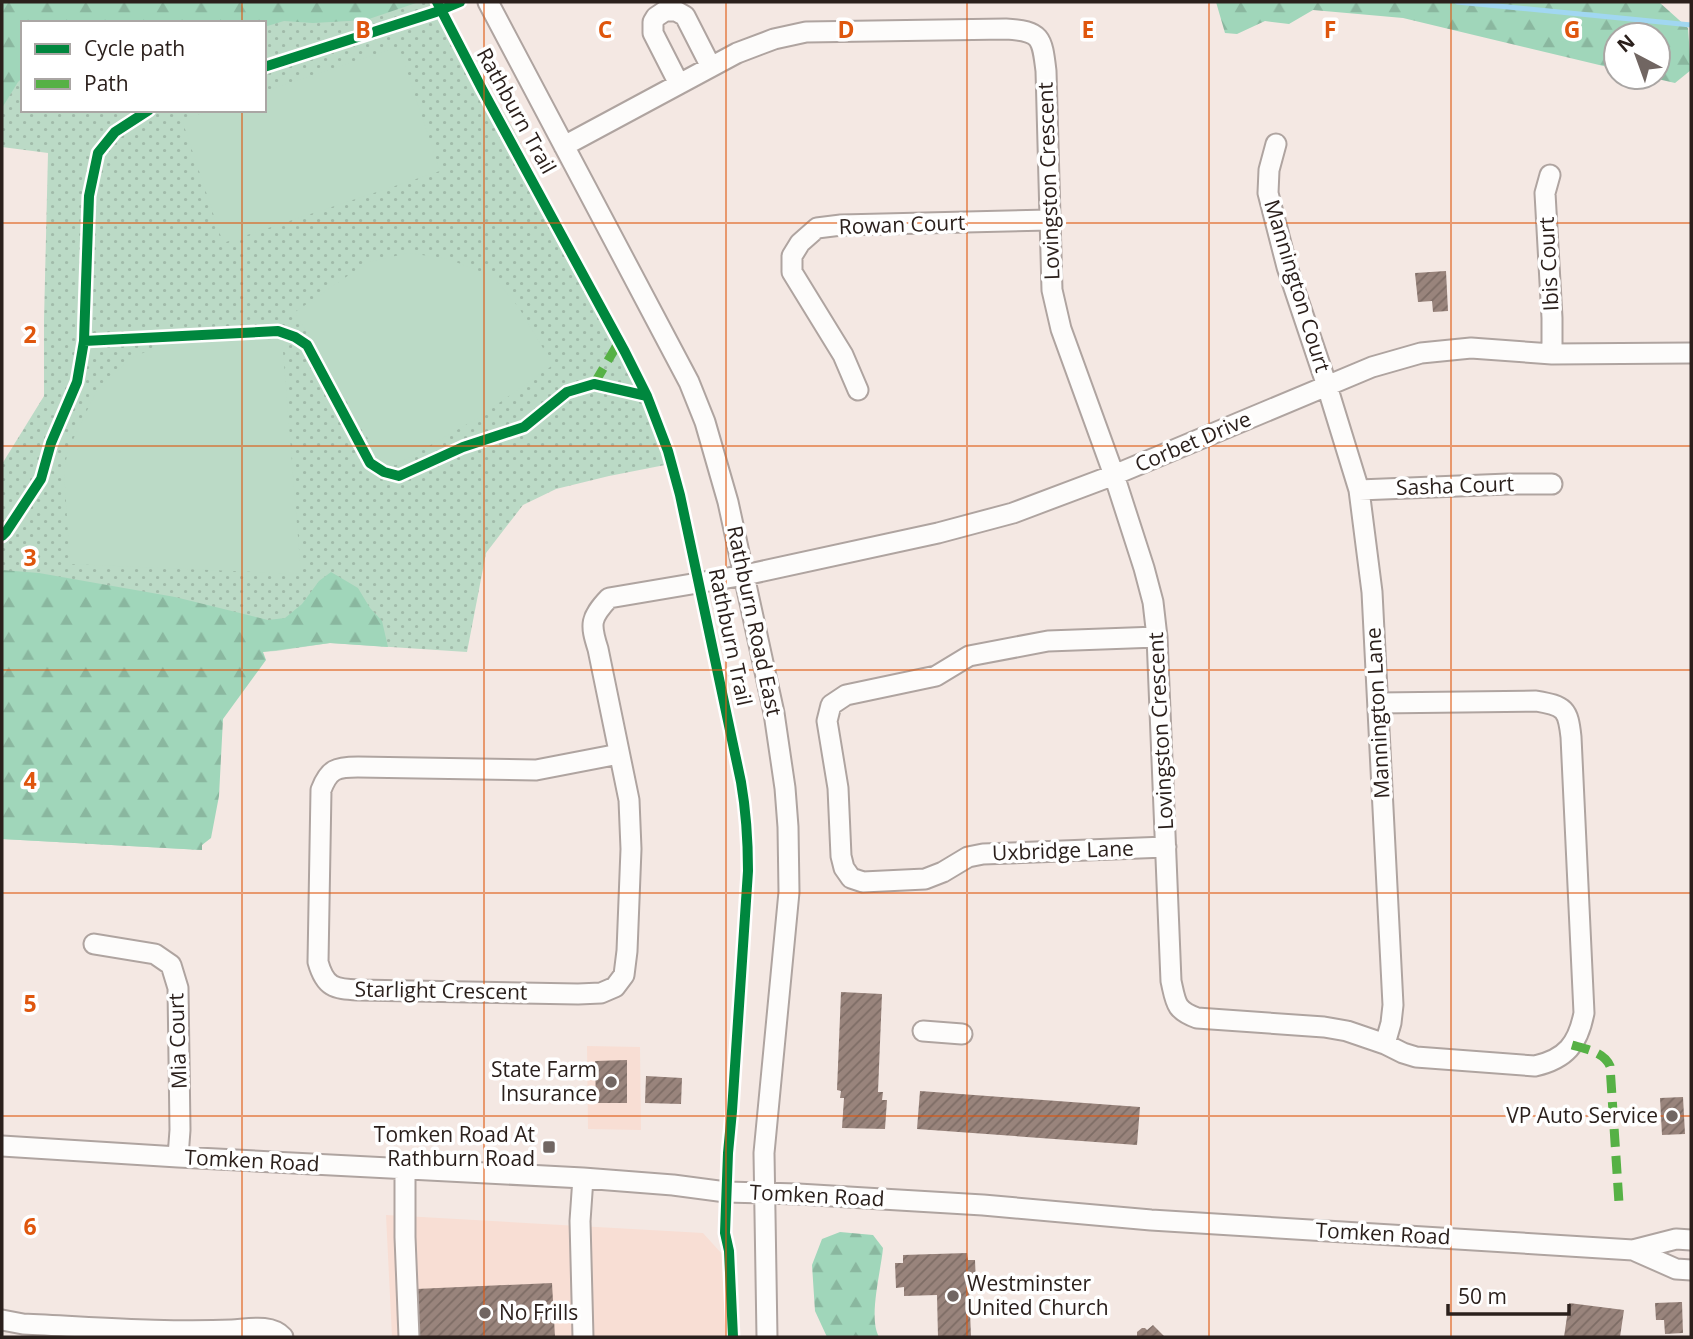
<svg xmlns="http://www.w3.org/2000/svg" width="1693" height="1339" font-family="'Open Sans',sans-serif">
<defs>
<pattern id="grass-dots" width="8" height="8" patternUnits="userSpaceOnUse" patternTransform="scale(1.75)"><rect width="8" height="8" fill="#bbdac6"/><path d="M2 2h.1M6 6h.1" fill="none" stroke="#a1bbaa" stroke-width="1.8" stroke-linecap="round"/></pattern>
<pattern id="forest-firs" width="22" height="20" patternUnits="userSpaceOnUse" patternTransform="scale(1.75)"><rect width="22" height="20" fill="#a0d6ba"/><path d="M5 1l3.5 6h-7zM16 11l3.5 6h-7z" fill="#8ab79f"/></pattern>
<pattern id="building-hatch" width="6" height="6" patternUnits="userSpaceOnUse" patternTransform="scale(1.75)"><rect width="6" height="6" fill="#99847c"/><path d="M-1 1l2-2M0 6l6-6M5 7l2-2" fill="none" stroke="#7d6c65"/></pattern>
</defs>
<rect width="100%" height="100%" fill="#f4e8e3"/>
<path fill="#f8ded4" d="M587,1046L640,1047L641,1130L588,1129Z
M386,1215L703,1233L722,1254L726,1337H392Z"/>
<path fill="url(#grass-dots)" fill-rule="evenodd" d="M2,2H439L513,129L638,376L665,465L609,476L556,489L523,505L486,553L467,652L330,643L276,651L223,654L199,803L202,850L2,839V464L44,396V320L48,153L2,147ZM23,23H264V110H23Z"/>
<path fill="url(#forest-firs)" d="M2,2H419L366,20L313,23L284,21L264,27V23H23V77L18,82L2,108Z
M1216,2H1659L1688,28L1691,70L1675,83L1649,77H1658V35H1616V69L1403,18L1313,10L1289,24L1265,21L1237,34L1225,33Z
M2,570L39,573L175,597L268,620L285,618L302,604L319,581L331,572L358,588L370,608L382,621L388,647L330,643L263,652L266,660L223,719L219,796L211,838L202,845V850L2,839Z
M840,1232L873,1235L883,1248C881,1271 868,1318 879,1337H827L815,1311L812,1265L822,1239Z"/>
<path fill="#bbdac6" d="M399,47L440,171L223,243L182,120L211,110H264V92Z
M409,253L448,259L494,277L519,308L553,365L476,419L396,465L382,463L295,312L368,262Z
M282,339L301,574L70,564L64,471L68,450L97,390L131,358L174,340Z"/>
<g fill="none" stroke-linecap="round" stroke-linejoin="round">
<path stroke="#a1d7f1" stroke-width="5" d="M1457,2L1691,25"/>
</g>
<path fill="url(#building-hatch)" d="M1446,271L1448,311L1433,312L1432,301L1418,302L1415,273Z
M841,992L882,994L878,1092H883L882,1100H887L885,1129L842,1128L844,1098H840L841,1091L837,1090Z
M627,1060V1103H596L595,1061Z
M646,1076L682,1078L681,1104L645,1103Z
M920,1091L1140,1107L1137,1145L917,1129Z
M1683,1097L1685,1134L1662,1135L1660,1098Z
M967,1253L968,1260H975L976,1284L969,1285L971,1337H938L937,1295L904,1296V1287L896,1288L895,1263H903V1255Z
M552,1283L555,1337H418L416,1289Z
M1682,1302L1683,1333L1665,1334L1664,1320H1656L1655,1303Z
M1569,1303L1624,1310L1620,1337H1564Z
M1153,1325L1165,1337H1138L1137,1336V1332L1142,1328H1145L1147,1330Z"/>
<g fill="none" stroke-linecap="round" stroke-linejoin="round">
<defs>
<path id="minor" d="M488,2L689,382L705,422L728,502L774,713L785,788L788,827L789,892L764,1153L767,1337
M679,84L653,33V22L656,17L665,11H676L685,16L711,67
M1276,144L1269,170L1268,193L1287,267L1327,386L1359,490L1372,592L1393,1005L1391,1023L1385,1044
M564,146L737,53L774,39L806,32L1006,29C1041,31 1042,37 1046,71L1052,290L1061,329L1114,475L1144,568L1153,602L1157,637L1171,981C1176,1003 1175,1010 1197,1018L1324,1027L1347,1031L1385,1044L1403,1053L1416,1057L1535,1066C1566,1059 1578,1044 1584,1013L1571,737C1568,709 1565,706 1536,701L1378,703
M1550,175L1545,193L1552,318V354
M858,390L843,355L792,272V256L800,243L817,228L841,225L1049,220
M1359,490L1508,484H1552
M1157,637L1048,641L969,656L936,676L846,695L831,705L827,721L838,788L841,856L844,868L851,878L863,882L925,879L943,872L968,857L983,854L1166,847
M619,754L536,770L358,767C336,767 329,769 321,790L318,962C325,987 334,989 358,990L578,994L601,993L615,987L624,975L627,951L631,849L629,800L598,649C590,624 590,618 609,598L745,575L938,533L1013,513L1114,475L1372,367L1421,353L1471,348L1552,354L1691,353
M94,944L155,954L171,965L178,988L180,1130L178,1157
M923,1031L962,1034
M2,1146L178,1157L583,1178L673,1185L726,1192L798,1194L983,1205L1151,1220L1633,1250L1676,1239L1691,1240
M405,1168V1237L409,1337
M1633,1250L1676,1269L1691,1270
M2,1320L23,1324C93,1327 163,1333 232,1330C249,1329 271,1324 283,1337
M583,1337L580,1221L583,1178"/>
</defs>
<use href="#minor" stroke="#afa4a0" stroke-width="23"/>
<use href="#minor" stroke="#fdfcfb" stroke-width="19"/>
<path stroke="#56b145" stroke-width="9" stroke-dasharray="18 9" stroke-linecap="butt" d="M594,384L619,342
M1572,1045C1586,1049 1604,1052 1610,1066L1619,1203"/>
<defs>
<path id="cycleway" d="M437,2L482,89L625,352L647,396L668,451L680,495L741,782C746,811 748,841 748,871L732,1111L728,1153L725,1233L729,1251L733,1337
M264,67L436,12L460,2
M84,341L278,331L295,337L307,345L370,463L384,472L399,476L463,447L524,427L567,392L594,384L647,396
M2,536L6,532L41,479L51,443L77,382L84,341L89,196L98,153L115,132L149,110"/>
</defs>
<use href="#cycleway" stroke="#fff" stroke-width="15"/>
<use href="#cycleway" stroke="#00873e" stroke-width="10"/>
</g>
<path fill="none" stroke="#df560d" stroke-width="2" stroke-opacity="0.55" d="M242,2V23M484,2V1337M726,2V1337M967,2V1337M1209,2V1337M1451,2V1337M242,110V1337M2,223H1691M2,446H1691M2,670H1691M2,893H1691M2,1116H1691"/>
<g fill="#716662" stroke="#fff" stroke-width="2.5">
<circle cx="611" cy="1082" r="7"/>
<circle cx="1672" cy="1116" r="7"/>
<rect x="542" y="1140" width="14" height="14" rx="3.5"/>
<circle cx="953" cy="1296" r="7"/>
<circle cx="485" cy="1313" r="7"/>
</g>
<g text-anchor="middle" stroke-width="7" stroke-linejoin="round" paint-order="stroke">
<g font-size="21" fill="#2b201c" stroke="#fff">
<text transform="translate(516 111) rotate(61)" y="7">Rathburn Trail</text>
<text transform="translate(1049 181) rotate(-92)" y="7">Lovingston Crescent</text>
<text transform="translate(902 225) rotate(-2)" y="7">Rowan Court</text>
<text transform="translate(1549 264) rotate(-93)" y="7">Ibis Court</text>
<text transform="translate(1297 286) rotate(73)" y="7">Mannington Court</text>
<text transform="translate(1193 442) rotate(-23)" y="7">Corbet Drive</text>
<text transform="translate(1455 486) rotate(-2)" y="7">Sasha Court</text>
<text transform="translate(754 621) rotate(78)" y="7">Rathburn Road East</text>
<text transform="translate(730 637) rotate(78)" y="7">Rathburn Trail</text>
<text transform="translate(1378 713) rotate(-93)" y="7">Mannington Lane</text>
<text transform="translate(1161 731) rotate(-93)" y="7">Lovingston Crescent</text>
<text transform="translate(1063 851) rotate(-2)" y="7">Uxbridge Lane</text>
<text transform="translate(441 991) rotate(1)" y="7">Starlight Crescent</text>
<text transform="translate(178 1041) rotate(-92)" y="7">Mia Court</text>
<text transform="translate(252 1161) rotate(3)" y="7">Tomken Road</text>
<text transform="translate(817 1196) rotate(3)" y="7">Tomken Road</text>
<text transform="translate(1383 1234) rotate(3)" y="7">Tomken Road</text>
</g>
<g font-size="21" fill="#2b201c" stroke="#fff" text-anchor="end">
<text x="597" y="1077">State Farm<tspan x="597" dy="24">Insurance</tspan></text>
<text x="1658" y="1123">VP Auto Service</text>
<text x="535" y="1142">Tomken Road At<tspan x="535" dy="24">Rathburn Road</tspan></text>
<text x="967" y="1291" text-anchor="start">Westminster<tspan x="967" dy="24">United Church</tspan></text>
<text x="499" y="1320" text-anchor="start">No Frills</text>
</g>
</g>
<g font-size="23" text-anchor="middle" font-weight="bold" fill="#df560d" stroke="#fff" stroke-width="7" stroke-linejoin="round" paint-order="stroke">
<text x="363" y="38">B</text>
<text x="605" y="38">C</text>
<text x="846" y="38">D</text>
<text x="1088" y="38">E</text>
<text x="1330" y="38">F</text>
<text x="1572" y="38">G</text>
<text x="30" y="343">2</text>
<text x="30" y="566">3</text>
<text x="30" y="789">4</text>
<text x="30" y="1012">5</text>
<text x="30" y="1235">6</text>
</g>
<rect width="1693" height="1339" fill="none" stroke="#2b201c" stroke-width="7"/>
<rect x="21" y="21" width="245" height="91" fill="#ffffff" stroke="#aaa6a4" stroke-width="2"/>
<rect x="35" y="44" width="35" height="10" fill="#00873e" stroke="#aaa6a4" stroke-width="2"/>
<text x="84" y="56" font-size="21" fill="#2b201c">Cycle path</text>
<rect x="35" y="79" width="35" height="10" fill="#56b145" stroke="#aaa6a4" stroke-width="2"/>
<text x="84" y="91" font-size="21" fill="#2b201c">Path</text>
<g transform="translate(1637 56) rotate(319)"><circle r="33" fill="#ffffff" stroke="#aaa6a4" stroke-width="2"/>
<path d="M0-5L12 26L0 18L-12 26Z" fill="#716662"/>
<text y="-10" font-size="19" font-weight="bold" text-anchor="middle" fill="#2b201c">N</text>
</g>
<path d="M1448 1304v10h121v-10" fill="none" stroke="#2b201c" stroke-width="3.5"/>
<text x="1458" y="1304" font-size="21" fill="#2b201c" stroke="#ffffff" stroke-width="5" paint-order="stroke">50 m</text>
</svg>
